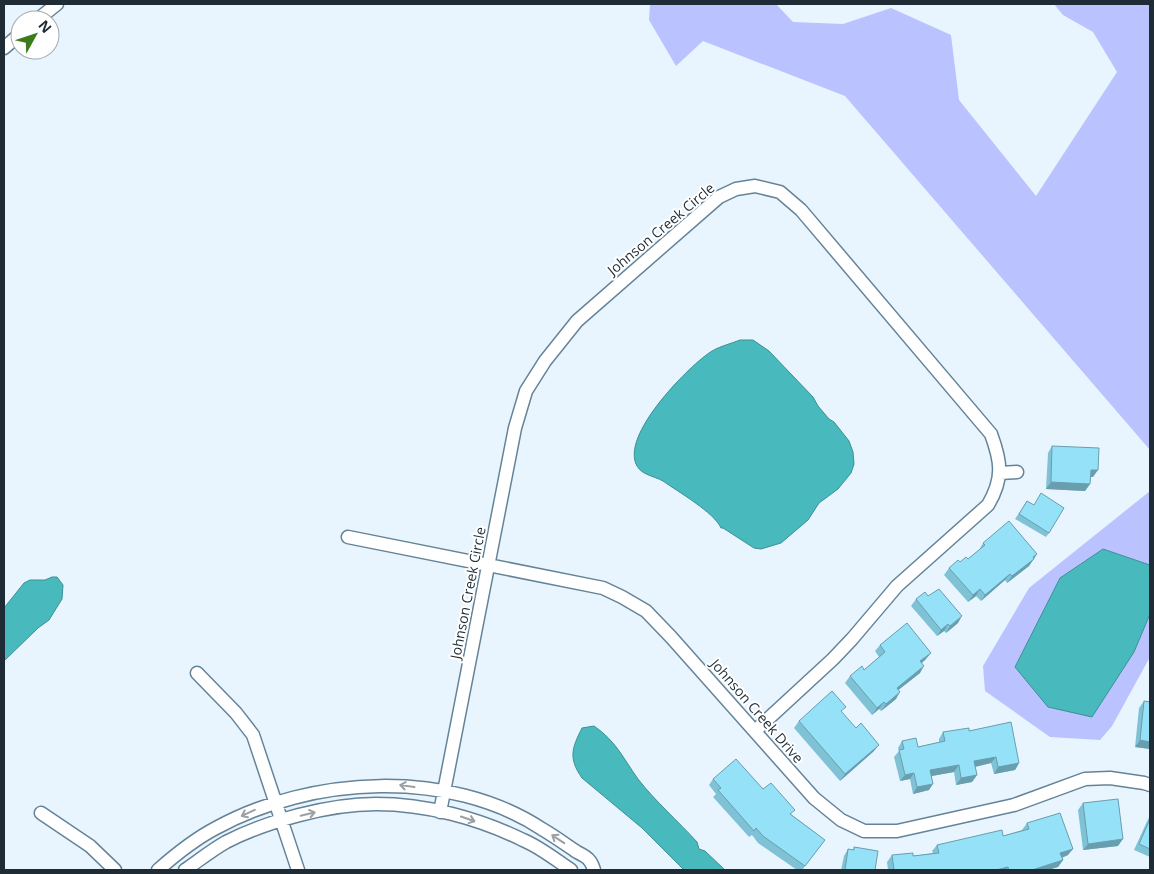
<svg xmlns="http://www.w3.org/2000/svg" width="1154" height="874" font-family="'Open Sans',sans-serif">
<rect width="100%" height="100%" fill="#e8f5ff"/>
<path fill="#bac2ff" d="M650,4H776L793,22L843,24L891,8L951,35L959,100L1036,196L1117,72L1093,32L1063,15L1054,4H1150V450L845,96L703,41L676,66L649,20Z
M1150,491V565L1103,549L1060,578L1015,667L1134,652L1150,614V657L1112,726L1100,740L1050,737L985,691L983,666L1029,588Z"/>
<path fill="#48babd" stroke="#3c8f94" d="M740,340H753L769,351L813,397L818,406L829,419L834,422L849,441L853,452L854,464L851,473L838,489L819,503L808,520L781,543L761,549L754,548L723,528H721C715,513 677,491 663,481C654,476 642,475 637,466C620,436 686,369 709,353C717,347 730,344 740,340Z
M1103,549L1150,565V614L1134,652L1092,717L1048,707L1015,667L1060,578Z
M52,577H57L63,585L62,599L49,620L38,628L4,661V608L24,583L30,580H45Z
M594,726C616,741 623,758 638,779C655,801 678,821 697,842L699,849L705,851L725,870H684L642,828L582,778C568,758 572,748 582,728Z"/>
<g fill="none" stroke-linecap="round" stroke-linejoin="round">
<defs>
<path id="street" d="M37,20L57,4
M4,48L20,34
M1000,473L1017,472
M348,537L603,588L622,597L646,611L671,637L814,798L841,820L864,831H897L1014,805L1085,779L1110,778L1144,783L1150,785
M197,673L236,713L253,735L298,870
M440,812L515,428L526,391L545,361L577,321L719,197L736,189L755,186L780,192L801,210L991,434C1001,461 1004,478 988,505L897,586L852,639L833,659L755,731
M41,813L90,846L115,870
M158,870C175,855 195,839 216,828C311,776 449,768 542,829C554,836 565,844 577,852C581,854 587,857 589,860C592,863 593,867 594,870
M185,870C198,861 212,850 226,842C267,821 329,804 376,804C426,804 478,818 523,840C540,847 556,860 571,870"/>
</defs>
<use href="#street" stroke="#658398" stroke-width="15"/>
<use href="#street" stroke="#fff" stroke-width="12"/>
</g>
<path fill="#80c2d5" d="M1052,446L1093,477H1090V484L1085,491L1046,489L1048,453Z
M1027,501L1049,533L1046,537L1015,519Z
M983,543L1037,554L1029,566L1007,583L1005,580L981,601L976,596L968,602L944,575L949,568L968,559L979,550Z
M928,596L958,623L946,633L944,631L937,636L911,606L916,599Z
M880,645L926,659L922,663L920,673L898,690L896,699L881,711L879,709L872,715L845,683L850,676L864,670L879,657L875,651Z
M1144,701L1150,702V749L1135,747L1139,708Z
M842,713L874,751L840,781L794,728L799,721Z
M969,731L1019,763L1015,770L994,774L991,763L975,767L977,775L972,782L956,785L954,772L932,776L929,790L913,794L910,779L900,781L894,757L899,751L898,748L902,741L918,747L939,742V739L943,732Z
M713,779L763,789L792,815L825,840L802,870H797L758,843L752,835L749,837L713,797L716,794L709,785Z
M1083,803L1118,846L1083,850L1078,810Z
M1150,815V857L1134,850Z
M1027,823L1068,855L1062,858L1063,860L1058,867L1048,870H888L887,862L892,855L913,856L933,853L932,851L937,845L1003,836L1022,830Z
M854,847L875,870H841L844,856L848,849L853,850Z"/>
<path fill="#689eae" d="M1091,470H1098L1093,477H1086Z
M1051,482L1090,484L1085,491L1046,489Z
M1037,554L1029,566L1007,583L1012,576Z
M1010,574L1005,580L981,601L985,595Z
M980,589L976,596L968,602L973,595Z
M962,616L958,623L946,633L950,626Z
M948,624L944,631L937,636L941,630Z
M931,653L926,659L916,668L920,661Z
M924,666L920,673L892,695L897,688Z
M900,692L896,699L881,711L886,704Z
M884,702L879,709L872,715L877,708Z
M1140,740L1150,742V749L1135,747Z
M879,745L874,751L840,781L845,774Z
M996,757L991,763L970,768L974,761Z
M1019,763L1015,770L994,774L998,767Z
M959,765L954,772L926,777L930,770Z
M914,773L910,779L900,781L905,775Z
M977,775L972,782L956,785L961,778Z
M933,784L929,790L913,794L917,787Z
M1123,839L1118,846L1083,850L1088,844Z
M1073,849L1068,855L1056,860L1060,853Z
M1063,860L1058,867L1048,870H1032Z
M1008,867L1006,870H996Z"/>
<path fill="#95e2f8" stroke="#689eae" d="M1052,446L1099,448L1098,470H1091L1090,484L1051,482Z
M1041,493L1064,508L1049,533L1019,514L1027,501L1034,505Z
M1009,521L1037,554L1033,557L1034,559L1012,576L1010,574L985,595L980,589L973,595L949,568L958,560L960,562L966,557L968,559L985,545L983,543Z
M939,589L962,616L950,626L948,624L941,630L916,599L925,592L928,596Z
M907,623L931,653L920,661L924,666L897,688L900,692L886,704L884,702L877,708L850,676L862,666L864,670L885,652L880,645Z
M832,691L846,707L841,711L856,728L861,723L879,745L845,774L799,721Z
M1144,701L1150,702V742L1140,740Z
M1011,722L1019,763L998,767L996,757L974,761L977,775L961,778L959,765L930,770L933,784L917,787L914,773L905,775L899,750L904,749L902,741L916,738L918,747L945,741L943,732L969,728V731Z
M736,759L763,789L771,783L795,810L790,814L825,840L805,866L763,836L756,828L754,831L718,790L721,788L713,779Z
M1118,799L1123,839L1088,844L1083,803Z
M1060,813L1073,849L1060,853L1063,860L1032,870H1009L1008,867L996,870H894L892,855L913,853V856L939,853L937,845L1002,830L1003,836L1029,829L1027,823Z
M1150,819V849L1139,844Z
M854,847L878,851L875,870H845L848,849L854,850Z"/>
<defs><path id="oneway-shaft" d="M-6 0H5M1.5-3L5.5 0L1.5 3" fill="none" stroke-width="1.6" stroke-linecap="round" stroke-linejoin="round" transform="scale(1.25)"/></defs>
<g stroke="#9aa0a4">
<use href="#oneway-shaft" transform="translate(407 786) rotate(-172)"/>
<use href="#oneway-shaft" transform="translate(248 813) rotate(155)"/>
<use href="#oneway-shaft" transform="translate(308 814) rotate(-13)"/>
<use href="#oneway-shaft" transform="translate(468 819) rotate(19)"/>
<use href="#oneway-shaft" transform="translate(558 839) rotate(-147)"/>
</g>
<g text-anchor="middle" stroke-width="4" stroke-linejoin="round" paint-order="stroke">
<g font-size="14" fill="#1f2c35" stroke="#fff">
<text transform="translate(661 229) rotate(-40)" y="5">Johnson Creek Circle</text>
<text transform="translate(468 593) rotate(-79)" y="5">Johnson Creek Circle</text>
<text transform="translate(757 711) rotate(49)" y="5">Johnson Creek Drive</text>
</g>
</g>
<rect width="1154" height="874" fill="none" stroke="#1f2c35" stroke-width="10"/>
<g transform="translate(35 35) rotate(50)"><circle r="24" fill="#ffffff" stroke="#a5abae"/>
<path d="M0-4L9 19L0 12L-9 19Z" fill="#3b7b19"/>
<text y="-8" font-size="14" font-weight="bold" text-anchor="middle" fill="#1f2c35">N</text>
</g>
</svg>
